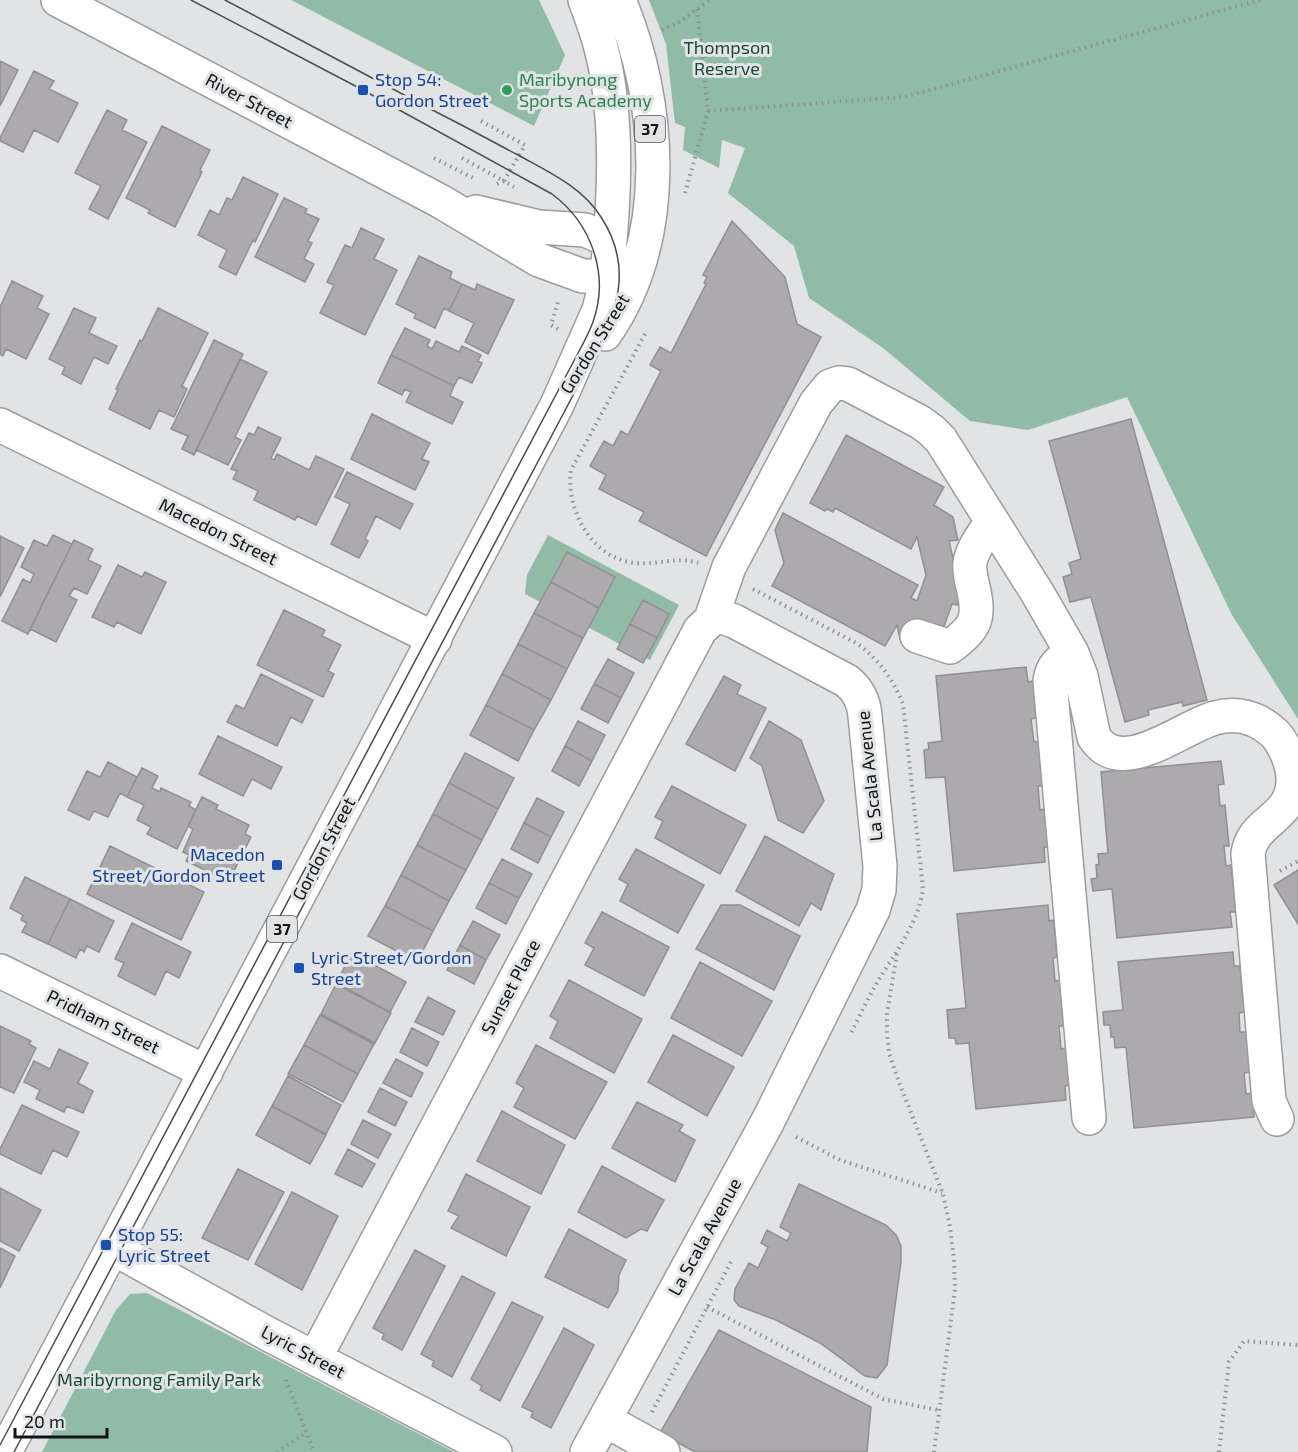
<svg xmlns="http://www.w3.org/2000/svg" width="1298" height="1452" font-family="'Exo 2',sans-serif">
<rect width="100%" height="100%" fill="#e1e3e5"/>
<path fill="#90bba6" d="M291,0H539L565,55L534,126Z
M649,0H1298V719L1232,615L1127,397L1028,430L970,421L883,348L809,298L794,246L728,193L745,148L722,140L719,168L683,150L685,127L675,123L666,44Z
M548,535L679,605L650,660L525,594L527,575Z
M147,1293L454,1452H42L116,1310L130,1294Z"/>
<path fill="#acaaac" stroke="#918f91" stroke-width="1.5" d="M0,61L18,70L0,106Z
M34,71L54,81L49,89L78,103L58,142L34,130L23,152L0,141V138Z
M107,110L127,120L122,130L147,142L108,219L89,209L101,186L75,173Z
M162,126L210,150L200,170L202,172L175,227L148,213L150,210L126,198Z
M243,177L278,194L255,242L253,240L236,275L219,267L227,250L198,235L210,210L219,215L227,198L232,200Z
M284,198L307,209L305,213L319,219L308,241L312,243L304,259L314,264L305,282L255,257Z
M732,221L785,277L797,324L821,337L706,556L639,521L644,512L599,489L606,475L590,466L604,441L613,446L621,431L628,435L661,371L650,365L660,347L671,353L706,284L704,283L707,277L703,275Z
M361,228L384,239L374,259L397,270L365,335L320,313L334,285L327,282L345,245L352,248Z
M419,256L452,272L450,278L462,284L449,311L444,308L435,328L414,318L416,314L396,304Z
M12,281L43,296L37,308L49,314L26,359L6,349L3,356L0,354V307Z
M462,284L475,290L477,284L514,300L488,354L465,342L474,323L449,311Z
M74,308L96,318L89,333L117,346L108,364L94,357L81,384L62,374L65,367L49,359Z
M158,308L208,333L182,386L187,389L174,417L159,410L150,429L109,409L118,390L116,389L140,340L142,341Z
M405,328L430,340L427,346L432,349L436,341L459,352L462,346L481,355L478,361L482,363L472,383L459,377L454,386L391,355Z
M214,340L243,354L194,455L182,449L188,436L171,429Z
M391,355L454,386L450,396L463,402L452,424L406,402L411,392L405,389L402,395L378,383Z
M240,359L267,372L235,437L241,440L228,465L196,450Z
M372,414L430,443L422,459L429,462L415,490L351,459Z
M1131,419L1207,700L1183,706L1182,702L1148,710L1149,715L1125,722L1091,597L1070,602L1063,577L1072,574L1069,563L1081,559L1049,441Z
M258,427L281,438L271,458L274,460L277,454L309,470L316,456L344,469L316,525L297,516L295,520L254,500L258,491L233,479L237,471L231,469L249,433L254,435Z
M846,435L944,487L934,505L953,517L958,540L949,541L961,594L957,605L952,604L943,629L900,639L897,625L885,646L772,586L784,563L775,530L783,513L918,585L911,598L917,601L926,575L917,537L911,549L835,508L833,512L827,509L825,511L810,503Z
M347,472L413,504L400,529L376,516L365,539L368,541L359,558L331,544L350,504L335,497Z
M53,535L72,544L28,634L2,621L23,579L30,583L34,574L21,567L34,540L47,546Z
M0,536L24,548L0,597Z
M74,540L93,549L88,560L101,566L87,594L74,588L69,596L77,600L56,642L30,629Z
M567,552L615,577L599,608L551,582Z
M118,565L142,577L145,572L166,582L141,634L117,622L114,627L92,617Z
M551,582L599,608L583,638L534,613Z
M643,600L669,614L657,638L630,624Z
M284,610L325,630L322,636L341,645L328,671L334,674L323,697L257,665Z
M534,613L583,638L567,669L518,644Z
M630,624L657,638L643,663L617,649Z
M518,644L567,669L551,700L502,674Z
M608,659L634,673L621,698L594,684Z
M1026,667L1028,682L1033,681L1036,718L1031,719L1034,742L1040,741L1045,786H1038L1040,810L1045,809L1048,847H1044L1045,862L954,871L945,777L926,778L924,750L929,749L928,743L942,741L936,676Z
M261,674L313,700L302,723L291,717L277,746L227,722L236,705L244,709Z
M502,674L551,700L534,730L486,705Z
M724,676L741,685L737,694L766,708L735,771L686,744Z
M594,684L621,698L608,723L581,709Z
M486,705L534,730L518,761L470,735Z
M578,721L605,735L592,761L565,746Z
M769,721L801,740L824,801L803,833L778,820L762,766L750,758Z
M218,736L282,767L271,789L252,779L243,796L199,774Z
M565,746L592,761L579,786L552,771Z
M465,753L514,778L498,809L449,783Z
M1221,761L1224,784L1218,785L1220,806L1225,805L1229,846H1224L1226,866L1231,865L1236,912H1230L1232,927L1117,938L1112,889L1093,891L1091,879L1097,878L1096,865L1099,864L1098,854L1108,853L1101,772Z
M108,762L137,777L127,797L120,793L108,817L94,811L89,820L68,810L87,771L100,777Z
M142,768L158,776L152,788L160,792L161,788L191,802L189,806L196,810L177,849L147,834L151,827L137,820L144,805L127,797Z
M449,783L498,809L482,840L433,814Z
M672,786L746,825L720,874L655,838L663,821L655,817Z
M202,797L218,805L216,809L249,825L245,834L251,837L234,871L227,867L221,878L186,861L189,855L183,852L193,829L188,826Z
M537,798L564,812L551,837L524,823Z
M433,814L482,840L466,870L417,845Z
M524,823L551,837L538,863L511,849Z
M765,836L834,874L821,910L811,903L799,926L736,891Z
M417,845L466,870L449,901L401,875Z
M110,846L204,892L181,940L87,894Z
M636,849L704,885L678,933L620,901L628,884L619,879Z
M502,859L532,874L519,898L489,883Z
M1298,870V924L1274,885Z
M401,875L449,901L433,931L385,906Z
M25,877L70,899L48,944L22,932L27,923L21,920L23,915L10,908Z
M489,883L519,898L506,924L476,908Z
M70,899L114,921L99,952L87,946L84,952L80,949L76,958L48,944Z
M721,905H740L800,936L774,990L696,949Z
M1048,905L1049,921L1054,920L1057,957L1053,958L1055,981L1061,980L1066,1026H1059L1061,1049L1066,1048L1069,1085L1065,1086L1066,1100L976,1109L969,1043L956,1044L955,1038H949L947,1010L966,1008L957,914Z
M385,906L433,931L417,962L368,936Z
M602,912L669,947L644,996L585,965L594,948L585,943Z
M473,921L500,935L486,960L460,945Z
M132,923L191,952L179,978L166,971L155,995L118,976L124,963L115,959Z
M460,945L486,960L474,984L447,970Z
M1233,952L1234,966H1240L1244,1012L1239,1013L1240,1032H1246L1250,1072L1244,1073L1246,1094L1252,1093L1254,1117L1134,1128L1126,1047L1115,1048L1114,1037H1111L1110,1025H1104L1103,1012L1123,1010L1118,962Z
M352,953L406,982L390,1012L336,983Z
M700,962L772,1001L742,1056L671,1018Z
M569,980L642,1019L614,1073L550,1038L558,1021L550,1016Z
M336,984L391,1013L375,1043L321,1014Z
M428,997L455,1011L443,1035L415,1022Z
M320,1015L374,1044L358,1074L304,1045Z
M0,1026L31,1041L29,1044L36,1048L14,1093L0,1087Z
M412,1028L439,1042L427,1066L400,1052Z
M673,1035L734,1067L707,1116L648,1082Z
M304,1045L358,1074L343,1102L288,1074Z
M536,1045L607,1082L575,1139L514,1107L524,1088L516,1083Z
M59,1049L88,1063L78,1083L93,1091L83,1113L67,1106L64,1112L36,1099L40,1090L24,1082L34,1061L50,1069Z
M396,1059L423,1073L411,1097L383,1083Z
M288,1076L341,1105L326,1134L272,1106Z
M380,1088L407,1102L395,1126L368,1112Z
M637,1102L683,1125L679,1131L695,1140L675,1182L612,1148Z
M22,1105L79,1132L67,1157L53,1150L41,1174L0,1154V1149Z
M272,1106L326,1135L310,1164L256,1135Z
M502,1111L565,1145L541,1194L477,1161Z
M363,1120L391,1134L378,1158L351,1144Z
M348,1149L375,1164L362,1187L335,1174Z
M602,1166L664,1200L647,1231L641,1229L626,1238L578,1212Z
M238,1169L284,1192L248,1260L202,1238Z
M466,1174L530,1207L506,1256L451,1228L459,1216L448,1211Z
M799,1184L886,1225L896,1235L901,1246V1262L887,1365L877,1378L865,1376L820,1343L776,1320L739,1306L734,1300L735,1289L749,1263L758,1268L768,1247L761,1243L767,1230L787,1241L791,1233L780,1227Z
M0,1188L41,1210L19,1251L0,1241Z
M292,1192L338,1216L302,1290L255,1264Z
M569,1229L626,1260L619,1275L618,1291L608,1308L545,1277Z
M0,1248L15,1256L0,1288Z
M415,1250L445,1266L402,1350L382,1339L384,1334L373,1328Z
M462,1276L495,1293L452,1377L432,1366L434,1361L421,1354Z
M512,1302L543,1317L500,1401L480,1390L482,1386L471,1379Z
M564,1328L594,1345L551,1428L531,1417L533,1412L522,1407Z
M719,1330L871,1407L867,1452H695L660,1433Z"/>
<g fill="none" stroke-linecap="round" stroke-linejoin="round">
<defs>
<path id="minor" d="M58,0L440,201L539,260L583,276H606
M476,212L539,227L585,230L609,240
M0,425L435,639
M711,619L729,567L816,403L830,386L839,383L848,384L920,422L931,430L941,440L1038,594L1072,653C1060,660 1052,666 1050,681L1089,1118
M917,636L950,647C975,628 981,619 973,587C971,579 969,571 970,563C972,548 984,534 992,521
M1072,653L1081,676L1094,737C1121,780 1183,726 1215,718C1236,712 1257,717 1274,733C1284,743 1293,764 1293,779C1294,819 1252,820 1248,854L1269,1101L1277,1119
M0,971L206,1072
M113,1248L268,1334L495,1452
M315,1358L700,630L714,617H722L734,621L847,681C858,690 864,701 865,716L880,866L879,890L873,910L768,1121L587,1452
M605,1420L663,1452"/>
<path id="major" d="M605,334C671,239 662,103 619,0
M5,1452L557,405L599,310L606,282C614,210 620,119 601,48C597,32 591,16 585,0"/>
</defs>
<use href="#minor" stroke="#9b9c9e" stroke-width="36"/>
<use href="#major" stroke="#9b9c9e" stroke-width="36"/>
<path stroke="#8e9091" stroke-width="4" stroke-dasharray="1.5 4.5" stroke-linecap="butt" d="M662,30L681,21L709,0
M708,111L904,97L1260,0
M434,158L475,179
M462,158L504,181L525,145L481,121
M497,184L504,181L514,187
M685,193L708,111L697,9
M558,329L551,325L559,299
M645,334L571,470C565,511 594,561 637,563C658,565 678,556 698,563
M753,589L858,644C879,660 893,679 903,704L923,889C919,922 895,953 878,981C868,998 859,1017 850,1035
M1280,871L1298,861
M897,954L887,1013V1032L889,1053L897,1077L943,1194L950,1227L954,1260L955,1289L934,1452
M796,1137L840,1160L942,1193
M707,1307L883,1399L938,1410
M286,1380L314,1452
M652,1412L731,1262
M277,1452L306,1433
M1219,1452L1229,1362L1244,1341L1298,1345"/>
<use href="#minor" stroke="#fff" stroke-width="33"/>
<use href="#major" stroke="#fff" stroke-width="33"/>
<path stroke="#4c4c4d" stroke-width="1.5" d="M0,1445L577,355C583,344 589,333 593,322C610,274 591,223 552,194L363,90L191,0
M14,1452L597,350C620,305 631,263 601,217C582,187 549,172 518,155C493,142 468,128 442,115C370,77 297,38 225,0"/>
</g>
<g fill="#1a4fb4" stroke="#e1e3e5" stroke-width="2">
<rect x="357" y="84" width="12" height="12" rx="3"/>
<rect x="271" y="859" width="12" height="12" rx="3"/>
<rect x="293" y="962" width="12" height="12" rx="3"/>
<rect x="100" y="1239" width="12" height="12" rx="3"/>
</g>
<circle fill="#2e9e5b" stroke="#e1e3e5" stroke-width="2" cx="507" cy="90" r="6"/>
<g text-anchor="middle" stroke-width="6" stroke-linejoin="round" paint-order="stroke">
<g fill="#e1e3e5" stroke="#525253" stroke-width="1.5">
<rect x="635" y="116" width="30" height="26" rx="4.5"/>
<rect x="267" y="916" width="30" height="26" rx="4.5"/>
</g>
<g font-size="16" font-weight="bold" fill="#141415">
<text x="650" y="135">37</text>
<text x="282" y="935">37</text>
</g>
<g font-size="18" fill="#194936" stroke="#e1e3e5">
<text x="727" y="54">Thompson<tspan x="727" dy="21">Reserve</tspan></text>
<text x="159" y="1386">Maribyrnong Family Park</text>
</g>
<g font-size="18" fill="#164399" stroke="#e1e3e5" text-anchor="start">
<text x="375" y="86">Stop 54:<tspan x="375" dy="21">Gordon Street</tspan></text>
<text x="265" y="861" text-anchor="end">Macedon<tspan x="265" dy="21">Street/Gordon Street</tspan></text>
<text x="311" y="964">Lyric Street/Gordon<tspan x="311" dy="21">Street</tspan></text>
<text x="118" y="1241">Stop 55:<tspan x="118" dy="21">Lyric Street</tspan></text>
</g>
<g font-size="18" fill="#27864d" stroke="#e1e3e5" text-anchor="start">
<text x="519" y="86">Maribynong<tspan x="519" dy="21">Sports Academy</tspan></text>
</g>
<g font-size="18" fill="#141415" stroke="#e1e3e5">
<text transform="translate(249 101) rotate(28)" y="6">River Street</text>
<text transform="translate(595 344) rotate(-58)" y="6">Gordon Street</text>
<text transform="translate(218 532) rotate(26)" y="6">Macedon Street</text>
<text transform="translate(870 776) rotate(-96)" y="6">La Scala Avenue</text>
<text transform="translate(324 849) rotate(-62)" y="6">Gordon Street</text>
<text transform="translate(511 987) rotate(-62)" y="6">Sunset Place</text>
<text transform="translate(103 1022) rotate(26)" y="6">Pridham Street</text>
<text transform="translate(705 1237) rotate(-61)" y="6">La Scala Avenue</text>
<text transform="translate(303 1352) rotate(28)" y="6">Lyric Street</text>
</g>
</g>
<path d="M15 1428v9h92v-9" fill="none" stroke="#141415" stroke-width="3"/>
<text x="24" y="1428" font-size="18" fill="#141415" stroke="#e1e3e5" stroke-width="4.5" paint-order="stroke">20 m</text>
</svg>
